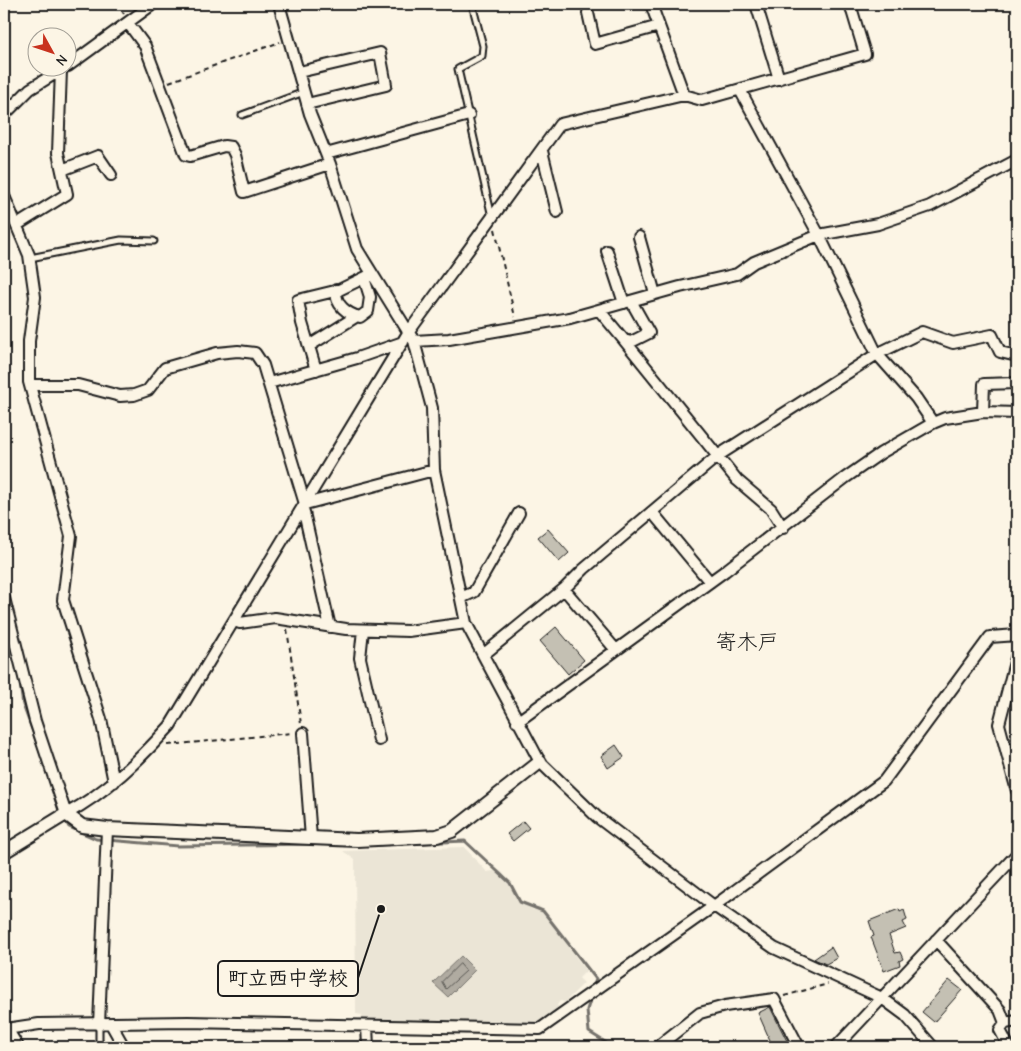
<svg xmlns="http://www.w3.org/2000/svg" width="1021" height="1051" font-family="'Comic Neue','Klee One',sans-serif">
<rect width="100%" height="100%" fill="#fcf5e5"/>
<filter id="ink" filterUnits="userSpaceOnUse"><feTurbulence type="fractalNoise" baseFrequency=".02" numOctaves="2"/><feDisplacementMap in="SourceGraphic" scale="10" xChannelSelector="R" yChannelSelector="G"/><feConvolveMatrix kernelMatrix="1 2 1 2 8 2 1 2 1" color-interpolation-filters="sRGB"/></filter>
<g filter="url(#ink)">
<path fill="#ebe5d6" d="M464,847L487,872L499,870L503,873L518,900L533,910L539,906L586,971L579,978L584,983L565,1002L560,1001L557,1005L559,1008L536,1025L357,1022L363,1015L356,1014L355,860L343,851Z"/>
<path fill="#b0aba1" stroke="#75726c" d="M461,956L475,970L448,997L433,983Z"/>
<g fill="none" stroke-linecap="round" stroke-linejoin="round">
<path stroke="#575551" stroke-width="1" d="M460,964L466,971L446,989L442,982Z"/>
<path stroke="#75726c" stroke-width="3" d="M4,576L7,597
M18,670L23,705L40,751
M65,820L69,827L96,839L178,846L314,844
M400,844L465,841L510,883L520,902L543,911L596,979L594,986
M591,997L587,1010L589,1032L613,1047"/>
</g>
<path fill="#c4c0b3" stroke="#1c1c1c" d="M548,529L569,553L559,562L538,537Z
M556,627L584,660L568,674L540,641Z
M616,745L624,757L608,768L601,756Z
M523,821L529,828L513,841L507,834Z
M899,909L900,912L904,910L907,920L903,922L906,928L889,935L895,953L900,952L903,959L899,961L900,965L884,971L871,937L874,936L869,921Z
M831,947L837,958L826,964L814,959Z
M949,980L962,990L934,1022L922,1012Z
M770,1007L790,1047H773L758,1013Z"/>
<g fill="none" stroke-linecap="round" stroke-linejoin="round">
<defs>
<path id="service" d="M472,4L483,46L482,56L458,69L492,217
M242,115L304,92
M30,258L121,240L154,241
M99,1047V1025"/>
<path id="minor" d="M279,4L310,114L330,164L357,249L414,341L432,408L434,470L466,623L540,762L597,817L714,906L774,948L882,998L905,1015L933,1047
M651,4L684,95
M756,4L779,79
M588,13L595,44L659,26
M128,23L145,46L186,155L190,156L224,146L231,147L235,155L244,192L330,164
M68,66L153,4
M299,72L380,53L386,85L307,104
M740,90L819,235L877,354L916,398L933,423
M4,115L30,89L64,68
M542,151L557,212
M326,154L469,115
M62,170L98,156L111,175
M4,196L29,255L35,297L29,341V382L71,536L63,600L101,719L114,782
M17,225L67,194L58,153L61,70
M639,237L655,294
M607,251L624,303
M336,290C335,305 347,314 360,317L368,311L370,297L364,278
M599,310L624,340L631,342L649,333L631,301
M624,340L737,480L771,509L783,528
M414,341L449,339L570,318L680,287L737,274L754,262L819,235L878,224L930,206L1017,160
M309,346L357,316
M316,370L302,323L298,300L339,290L372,274
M269,383L357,358L403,342
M30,385H78L120,396L134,395L148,390L165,368L217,353L238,351L255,353L263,365L305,504L434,470
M983,412L984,384L1017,383
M303,508L330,627
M652,512L710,582
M564,589L584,569L719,455L877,354L922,332L953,343L992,335L1000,352L1017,356
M4,598L35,721L66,814C107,792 139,760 170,726L408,333L560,124L684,95L702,100L865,54L850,4
M461,598L474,592L519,513
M235,621L240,623L275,618L346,629L408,631L466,623
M363,630L360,658L379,740
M1017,654L999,724L1017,791
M483,655L564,589L616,650
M517,722L725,571L845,478L881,453L933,423L945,418L983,412L1017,413
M303,733L311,838
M936,940L1000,1010L1005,1023
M111,1024L124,1047
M99,1025L107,829
M367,1026L368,1047
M6,1029L39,1024L188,1022L540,1029L714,906L884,781L990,637L1017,635
M657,1047L700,1013L725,1006L774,999L799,1047
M836,1047L1017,854
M1009,1047L1000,1030L1005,1023L1017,1021"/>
<path id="tertiary" d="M4,852L66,814L82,826L107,829L357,840L437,836L452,831L540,762
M4,1026L17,1047"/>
</defs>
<use href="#service" stroke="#1c1c1c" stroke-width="9"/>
<use href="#minor" stroke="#1c1c1c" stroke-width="14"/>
<use href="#tertiary" stroke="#1c1c1c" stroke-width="16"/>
<path stroke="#1c1c1c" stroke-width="2" stroke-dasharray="5 4" stroke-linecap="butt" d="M118,4L124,14
M169,82L280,42
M495,229L515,317
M287,629L301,724
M168,745L292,733
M784,996L828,984"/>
<use href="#service" stroke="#fcf5e5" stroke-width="5"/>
<use href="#minor" stroke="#fcf5e5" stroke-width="10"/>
<use href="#tertiary" stroke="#fcf5e5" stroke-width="12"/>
</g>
</g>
<g text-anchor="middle" stroke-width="5" stroke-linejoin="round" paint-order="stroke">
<g font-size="21" fill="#1c1c1c" stroke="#fcf5e5">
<text x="747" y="649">寄木戸</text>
</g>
</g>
<path fill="none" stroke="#1c1c1c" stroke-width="2" d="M381 909L358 978"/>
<circle fill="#1c1c1c" stroke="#fcf5e5" stroke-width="2" cx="381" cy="909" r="5"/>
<rect fill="#fcf5e5" stroke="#1c1c1c" stroke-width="2" x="218" y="961" width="140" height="35" rx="5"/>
<g font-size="20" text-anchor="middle" font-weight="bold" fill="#1c1c1c">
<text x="288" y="985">町立西中学校</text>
</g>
<rect width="1021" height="1051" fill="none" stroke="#fcf5e5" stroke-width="20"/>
<rect x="10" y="10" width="1001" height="1031" fill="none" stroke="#1c1c1c" stroke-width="2" filter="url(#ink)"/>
<g transform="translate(52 52) rotate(130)"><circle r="24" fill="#fcf5e5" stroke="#a29e95"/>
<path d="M0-4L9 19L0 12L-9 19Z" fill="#c8321e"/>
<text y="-8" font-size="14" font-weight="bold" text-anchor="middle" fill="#1c1c1c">N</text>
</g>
</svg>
